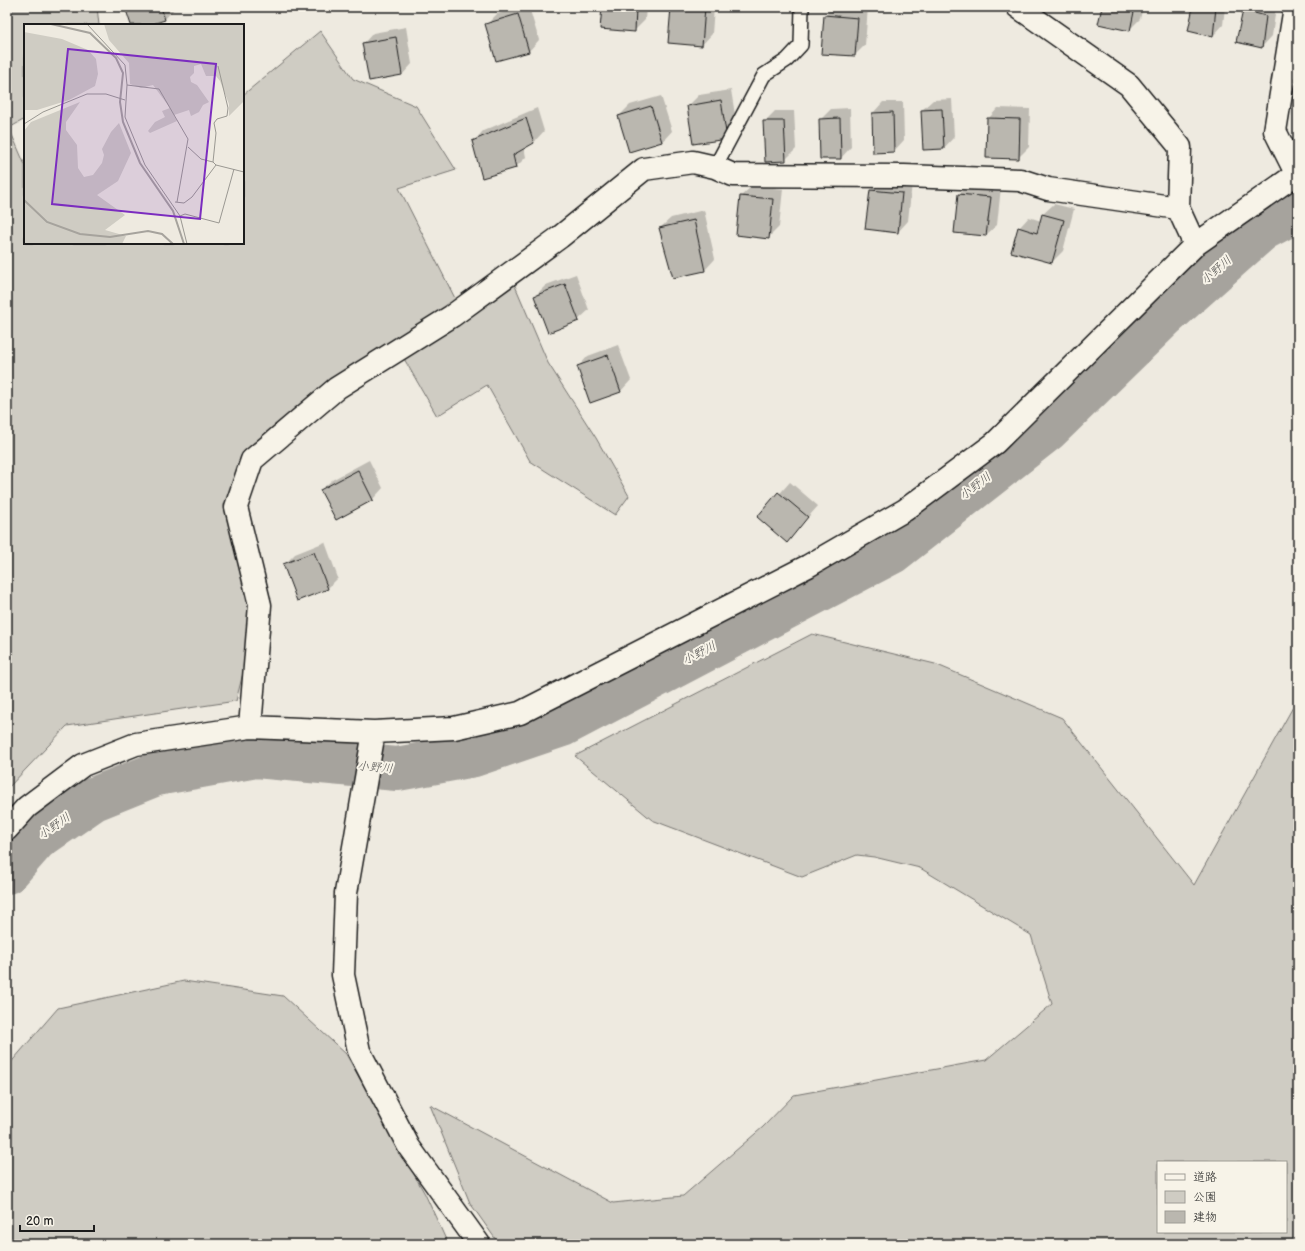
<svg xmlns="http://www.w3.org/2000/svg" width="1305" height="1251" font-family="'Balsamiq Sans','Klee One',sans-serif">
<rect width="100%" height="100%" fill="#eeeae0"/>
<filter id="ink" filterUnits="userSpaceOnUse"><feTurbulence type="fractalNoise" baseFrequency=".025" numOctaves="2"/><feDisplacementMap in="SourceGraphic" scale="8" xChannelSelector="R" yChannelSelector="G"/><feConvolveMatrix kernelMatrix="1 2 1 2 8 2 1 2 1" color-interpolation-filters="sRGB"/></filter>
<g filter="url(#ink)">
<path fill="#cfccc3" stroke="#767470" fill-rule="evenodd" d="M7,7H97L99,25H25V119L9,128L25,165V243H243V95L320,31L353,79L416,106L456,170L399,188L461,310L510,274L548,363L596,438L629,496L615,515L530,461L487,385L437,416L399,350L252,460L226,507L260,605L236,701L67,726L7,789Z
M812,634L935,664L1062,718L1194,885L1298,698V1244H499L470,1203L430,1105L613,1203L683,1196L763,1127L794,1095L986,1060L1052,1004L1031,935L920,868L874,857L857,855L802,877L652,820L575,756ZM1158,1162H1286V1232H1158Z
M184,981L283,996L346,1054L425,1194L448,1244H7V1067L58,1008Z"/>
<path fill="#0003" d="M126,7H175V8L165,19L146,25H132Z
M520,7H529L539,40L529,51L497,60L486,25L497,14Z
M603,7H646L645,20L634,31Z
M672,7H714L712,34L702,45Z
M833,7H868L865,45L855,55L825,16Z
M1103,7H1143L1140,19L1129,30Z
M1194,7H1225L1223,25L1213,36Z
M1248,7H1276L1272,36L1262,47L1244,11Z
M406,27L412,64L402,75L363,44L373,33Z
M731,90L737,127L726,138L688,106L699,95Z
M661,96L672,131L662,142L619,116L630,105Z
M952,99L954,137L944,148L922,110L933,100Z
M883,102H903L904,140L894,151L873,113Z
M537,108L544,131L534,142L524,147L526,157L515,168L473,142L483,131Z
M850,108L851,147L841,158L820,120L831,109Z
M998,108L1030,109L1029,147L1018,158L988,119Z
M775,111H794L796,149L785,160L764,122Z
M881,179L912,183L908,221L898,232L866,228L871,190Z
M970,183L1001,187L997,225L986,235L955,232L959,194Z
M752,186L783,189L779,227L768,238L741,196Z
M1054,204L1074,209L1063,251L1052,262L1019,228L1029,217L1041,221L1043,214Z
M704,210L715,259L705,270L674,277L660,228L671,218Z
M576,274L589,310L578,320L535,296L546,285Z
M618,345L631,380L621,391L591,402L578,367L588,356Z
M369,460L383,488L373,499L336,518L321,490L332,480Z
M790,482L818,506L787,541L759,517Z
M325,542L338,578L328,588L285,564L295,554Z"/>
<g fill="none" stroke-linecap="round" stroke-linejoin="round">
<path stroke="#a6a39d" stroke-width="44" d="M7,872L36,839L94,799L156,774L256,756L397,769L474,755L562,725L892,552L1047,430L1164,316L1262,229L1298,210"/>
</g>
<path fill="#bab7af" stroke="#1c1c1c" d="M125,7H161L165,20L149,25H131Z
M602,7H636L635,32L600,29Z
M671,7H705L702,46L668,43Z
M1102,7H1135L1130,31L1098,24Z
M1193,7H1216L1213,37L1188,31Z
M1243,10L1266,16L1262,48L1236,42Z
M518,14L529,52L496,61L485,24Z
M824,15L858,18L855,56L821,54Z
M396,37L402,75L369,81L362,43Z
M721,100L727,139L693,144L687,106Z
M651,106L662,142L629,152L618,116Z
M942,109L944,149L923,150L921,110Z
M893,112L894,152L873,153L872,113Z
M526,118L534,143L513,155L516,168L482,178L472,141Z
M840,118L841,159H820L819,119Z
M987,118L1020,119L1019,159L986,158Z
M763,121H784L786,161L765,162Z
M870,190L902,193L898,233L865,229Z
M958,194L991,197L986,236L954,233Z
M740,196L773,199L769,239L736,235Z
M1042,214L1064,220L1052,263L1011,252L1018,227L1037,233Z
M694,220L705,271L673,278L659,228Z
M565,284L579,321L548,333L534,296Z
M608,355L621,392L590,403L577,366Z
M358,470L373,500L336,520L320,490Z
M778,492L808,517L787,543L757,517Z
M314,552L328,589L297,601L283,564Z"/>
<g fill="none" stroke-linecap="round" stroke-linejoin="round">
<defs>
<path id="service" d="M715,167L764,75L787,60L801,45L802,7"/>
<path id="minor" d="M1018,7L1129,85L1180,147L1178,208L1195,245
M1295,7L1275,131L1296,173
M250,727L260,605L236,507L252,460L337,388L452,316L560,237L644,169L693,162L715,167L733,175L904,176L1020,180L1048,189L1178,208
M374,732L346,893L343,975L359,1051L409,1147L479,1244
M7,829L27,807L83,765L136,744L250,727L374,732L454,728L520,713L808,566L905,510L995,443L1195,245L1298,173"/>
</defs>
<use href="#service" stroke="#1c1c1c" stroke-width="16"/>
<use href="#minor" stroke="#1c1c1c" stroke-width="25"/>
<use href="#service" stroke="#f7f3e8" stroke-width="13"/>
<use href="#minor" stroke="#f7f3e8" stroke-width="22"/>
</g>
</g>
<g text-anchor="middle" stroke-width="4" stroke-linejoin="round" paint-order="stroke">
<g font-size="12" font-style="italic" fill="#535250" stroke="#f7f3e8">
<text transform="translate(1216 270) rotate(-42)" y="4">小野川</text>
<text transform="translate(975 486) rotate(-38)" y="4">小野川</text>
<text transform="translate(699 653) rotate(-28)" y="4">小野川</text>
<text transform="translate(375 767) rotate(5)" y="4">小野川</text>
<text transform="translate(54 826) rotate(-35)" y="4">小野川</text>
</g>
</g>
<g transform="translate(24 24)">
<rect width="220" height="220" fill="#eeeae0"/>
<path d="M80,0H220V77L205,92V80L196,57L192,52H182L177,40L170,42V49L166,53L167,58L173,61L185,78L179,81L175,88L167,92L165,86L150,91L153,97L126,109L124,107L131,98L141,93L138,87L146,84L129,61L117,64L106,60L105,39L85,16ZM0,8L38,15L64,26L72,35L74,50L71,62L45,76L13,86H0ZM56,78L42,98V106L53,121L54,144L60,153L69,151L78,139L80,131L78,125L87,108L95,99L107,129L94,157L73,171L101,191L81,206L102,212L98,220H0V107L7,98Z" fill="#cfccc3"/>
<path fill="none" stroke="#a6a39d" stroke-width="2" d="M27,0L66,9L92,34L99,49L96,78L99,98L116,139L149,187L160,220M0,176L23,198L56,210L86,213L124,207L138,210L149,220"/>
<path fill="none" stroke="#9a9892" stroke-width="1" d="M63,0L101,41L103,61L101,93L121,141L156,192L163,220M103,61L135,65L164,115L153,178M0,100L19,88L63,70H82L101,76M164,123L177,135L189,138M192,141L189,138L192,109L190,99L193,95L203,92L204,84L194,42M192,141L220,148M151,178L160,179L168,173L192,141M156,192L161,190L195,199L210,145"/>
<path fill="#7b2cbf" fill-opacity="0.15" stroke="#7b2cbf" stroke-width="2" d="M44,25L192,40L176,195L28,180Z"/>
<rect width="220" height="220" fill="none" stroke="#1c1c1c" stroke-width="2"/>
</g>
<rect width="1305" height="1251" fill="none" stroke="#f7f3e8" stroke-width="24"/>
<rect x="12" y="12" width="1281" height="1227" fill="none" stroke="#1c1c1c" stroke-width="1.5" filter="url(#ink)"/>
<rect x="1157" y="1161" width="130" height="72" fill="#f7f3e8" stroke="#9f9d96"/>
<rect x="1165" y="1174" width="20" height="6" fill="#f7f3e8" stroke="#9f9d96"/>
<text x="1193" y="1181" font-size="12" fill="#1c1c1c">道路</text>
<rect x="1165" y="1191" width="20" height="12" fill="#cfccc3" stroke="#9f9d96"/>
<text x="1193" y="1201" font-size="12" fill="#1c1c1c">公園</text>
<rect x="1165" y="1211" width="20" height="12" fill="#bab7af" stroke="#9f9d96"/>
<text x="1193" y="1221" font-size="12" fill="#1c1c1c">建物</text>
<path d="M20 1225v6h74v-6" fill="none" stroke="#1c1c1c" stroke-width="2"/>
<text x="26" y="1225" font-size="12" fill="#1c1c1c" stroke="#f7f3e8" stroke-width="3" paint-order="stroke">20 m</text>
</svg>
